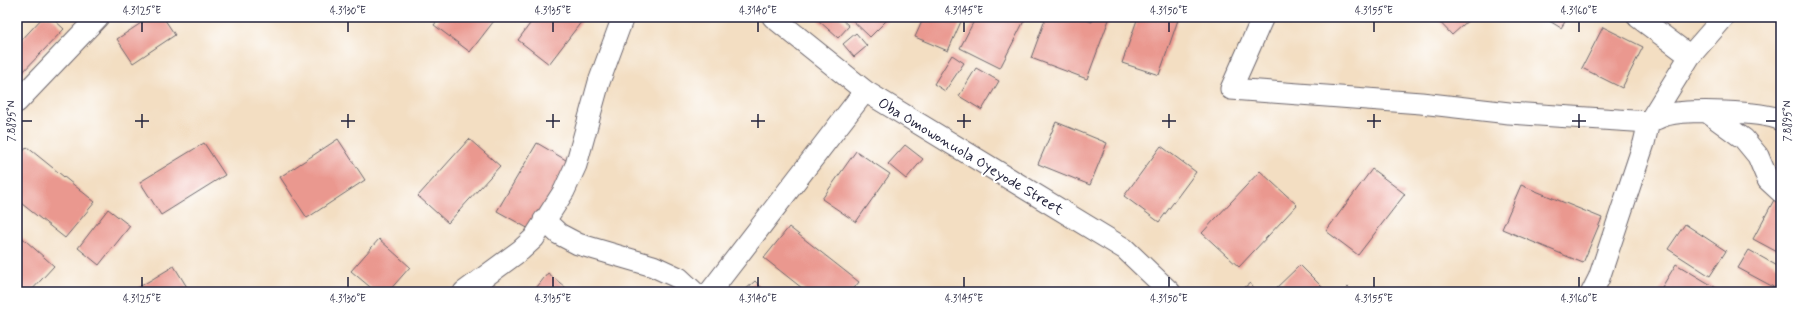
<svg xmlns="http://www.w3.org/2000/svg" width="1798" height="309" font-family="Mynerve,sans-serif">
<rect width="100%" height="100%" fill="#fff"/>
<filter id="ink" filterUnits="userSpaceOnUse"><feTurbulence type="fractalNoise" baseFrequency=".025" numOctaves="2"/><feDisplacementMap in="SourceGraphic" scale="8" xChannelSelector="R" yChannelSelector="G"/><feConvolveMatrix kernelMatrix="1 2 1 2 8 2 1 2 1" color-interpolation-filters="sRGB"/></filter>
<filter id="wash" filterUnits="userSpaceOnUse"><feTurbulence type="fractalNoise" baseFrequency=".012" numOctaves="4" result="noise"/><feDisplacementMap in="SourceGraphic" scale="16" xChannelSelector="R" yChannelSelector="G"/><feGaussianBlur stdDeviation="0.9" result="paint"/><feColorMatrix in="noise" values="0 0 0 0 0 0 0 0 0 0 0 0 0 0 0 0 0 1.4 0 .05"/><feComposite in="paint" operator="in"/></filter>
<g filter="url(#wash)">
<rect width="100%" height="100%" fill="#f3dec2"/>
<g id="blocks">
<path fill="#ea988f" d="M43,17H51L64,29L19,76L17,74V45Z
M150,17H163L175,35L133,63L117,39Z
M440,17H497L470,52L434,25Z
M535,17H585L549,64L518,40Z
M821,17H839L849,26L838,38L818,20Z
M849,17H890L870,37Z
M924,17H963L948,51L915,37Z
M976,17H1026L1000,68L960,48Z
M1046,17H1079L1092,22L1094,17H1110L1087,79L1031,58Z
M1138,17H1179L1159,75L1122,63Z
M1435,17H1472L1452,35Z
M1543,17H1568L1561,28Z
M1603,27L1643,47L1622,88L1582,68Z
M856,33L867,46L854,57L843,44Z
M952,55L964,63L945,91L934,84Z
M976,68L999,81L982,110L959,96Z
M1056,122L1107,143L1090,185L1038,164Z
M338,139L365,180L307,218L280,177Z
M469,139L500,166L448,223L418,196Z
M204,143L225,175L161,215L140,182Z
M537,143L571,163L531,230L497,211Z
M905,145L923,159L906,179L888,164Z
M1161,146L1196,172L1159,222L1124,196Z
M27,147L95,202L65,238L17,200V159Z
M856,151L890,174L856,222L822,199Z
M1372,169L1405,194L1358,255L1326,231Z
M1260,171L1297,205L1239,267L1202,233Z
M1521,185L1602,218L1583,263L1502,229Z
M1775,198L1781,201V254L1753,239Z
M108,209L130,226L99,265L78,248Z
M1685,224L1726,251L1710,276L1668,249Z
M789,227L859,282L851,292H807L764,258Z
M17,233L54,266L30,292H21L17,288Z
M379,239L410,267L388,292H376L351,271Z
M1749,250L1781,268V286L1779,290L1738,268Z
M1676,264L1723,292H1659Z
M1300,265L1327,292H1272Z
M174,266L190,292H131Z
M548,273L571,292H533Z
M755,281L766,292H743Z
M1250,283L1256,292H1239Z
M1348,287L1353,292H1343Z"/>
</g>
</g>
<g filter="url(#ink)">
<use href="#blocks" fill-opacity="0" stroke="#6b646a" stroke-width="1"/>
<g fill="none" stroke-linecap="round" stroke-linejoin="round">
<defs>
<path id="minor" d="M773,17L865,91L1125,249L1170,292
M1263,17L1231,89L1421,103L1509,113L1649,122C1654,120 1660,117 1666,115C1688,109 1761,111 1781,120
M1638,17L1690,56
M17,102L98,17
M1707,112L1744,139L1758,156L1768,180L1781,192
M544,220L559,234L578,244L653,266L679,278L694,292
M464,292L521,250L534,238L564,191L576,165L599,82L623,17
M710,292L865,91
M1592,292L1599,278L1644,143L1649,122L1690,56L1724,17"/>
</defs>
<use href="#minor" stroke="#6b646a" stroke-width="23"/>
<use href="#minor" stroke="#fff" stroke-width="21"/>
</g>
</g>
<path fill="none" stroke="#22223b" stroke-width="1.5" d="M142,22V32M348,22V32M553,22V32M758,22V32M964,22V32M1169,22V32M1374,22V32M1579,22V32M142,114V128M348,114V128M553,114V128M758,114V128M964,114V128M1169,114V128M1374,114V128M1579,114V128M22,121H32M135,121H149M341,121H355M546,121H560M751,121H765M957,121H971M1162,121H1176M1367,121H1381M1572,121H1586M1766,121H1776M142,277V287M348,277V287M553,277V287M758,277V287M964,277V287M1169,277V287M1374,277V287M1579,277V287"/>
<g text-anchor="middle" stroke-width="4" stroke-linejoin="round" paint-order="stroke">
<g font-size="15" fill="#22223b" stroke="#fff">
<text transform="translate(971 156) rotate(31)" y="5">Oba Omowonuola Oyeyode Street</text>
</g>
</g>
<rect width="1798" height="309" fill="none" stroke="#fff" stroke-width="44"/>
<rect x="22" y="22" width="1754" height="265" fill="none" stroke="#22223b" stroke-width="1.5"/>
<g font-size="10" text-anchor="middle" fill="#22223b">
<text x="142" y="14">4.3125°E</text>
<text x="348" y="14">4.3130°E</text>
<text x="553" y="14">4.3135°E</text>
<text x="758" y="14">4.3140°E</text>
<text x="964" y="14">4.3145°E</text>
<text x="1169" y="14">4.3150°E</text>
<text x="1374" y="14">4.3155°E</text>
<text x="1579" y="14">4.3160°E</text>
<text transform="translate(11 121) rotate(-90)" y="4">7.8895°N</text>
<text transform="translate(1787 121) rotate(-90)" y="4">7.8895°N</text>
<text x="142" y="302">4.3125°E</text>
<text x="348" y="302">4.3130°E</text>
<text x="553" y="302">4.3135°E</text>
<text x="758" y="302">4.3140°E</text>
<text x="964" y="302">4.3145°E</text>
<text x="1169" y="302">4.3150°E</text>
<text x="1374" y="302">4.3155°E</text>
<text x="1579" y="302">4.3160°E</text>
</g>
</svg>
